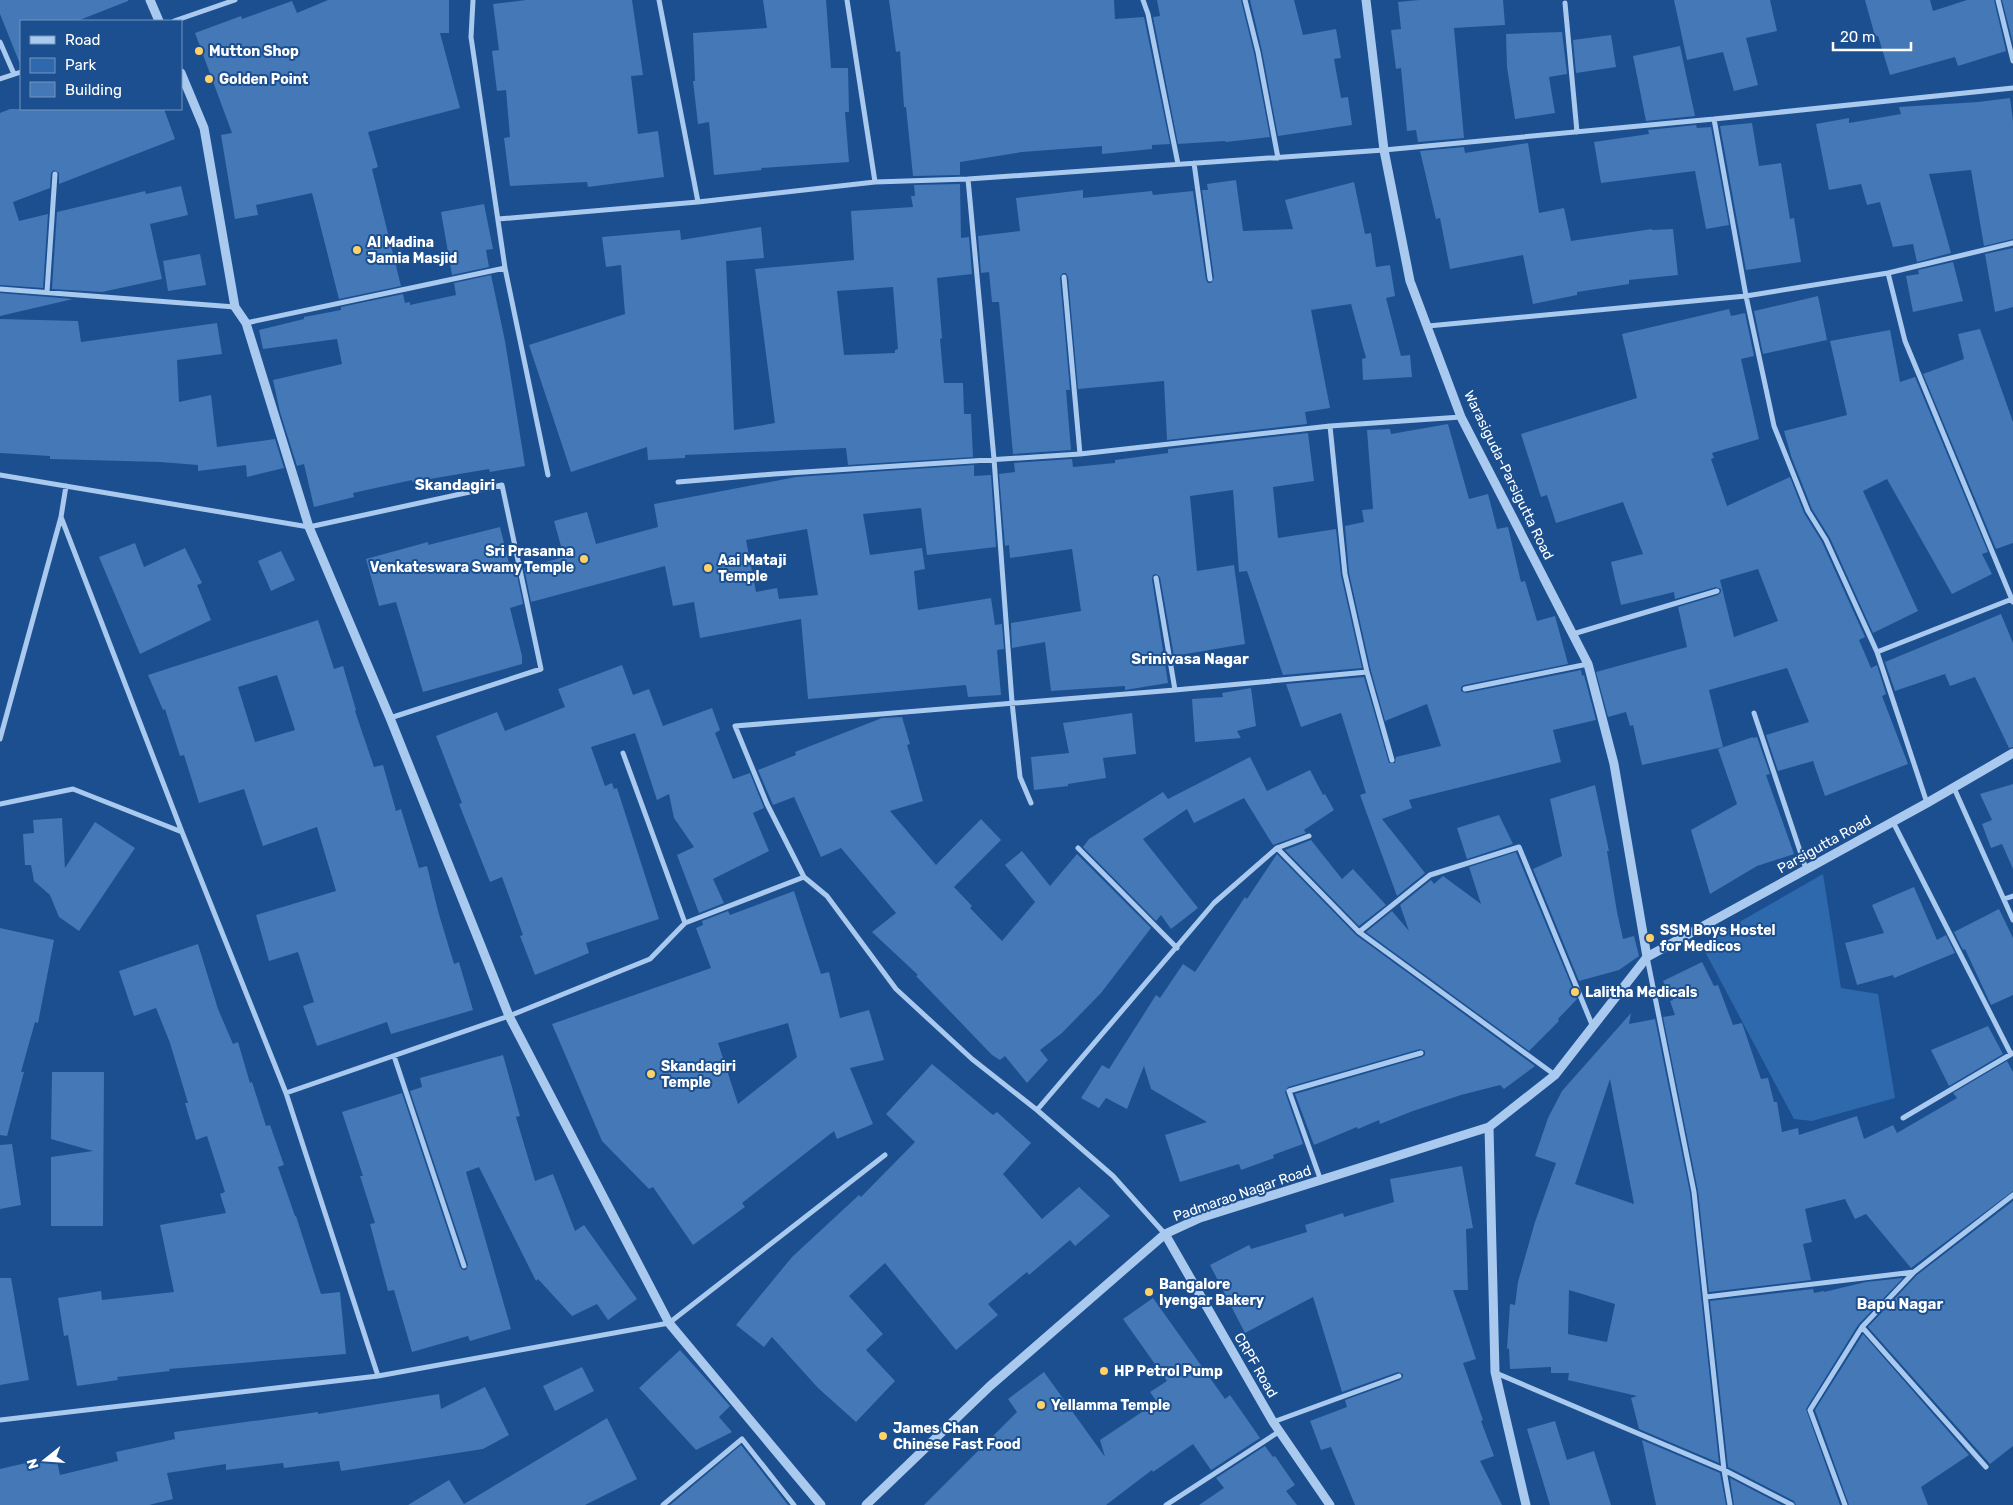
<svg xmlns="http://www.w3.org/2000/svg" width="2013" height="1505" font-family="Rubik,sans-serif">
<rect width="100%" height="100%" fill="#1b4f8f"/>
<path fill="#2e69ad" d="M1823,874L1841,988L1878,994L1895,1098L1812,1121L1794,1119L1701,944Z"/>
<path fill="#4478b7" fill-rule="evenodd" d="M0,0H128V1L77,21H21L20,64L0,14Z
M328,0H449V33H440L460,108L368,132L378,167L372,169L401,286L339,299L312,193L256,205L258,215L235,219L221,135L232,133L195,33L241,16L242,19L292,1L297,13Z
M526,0H632L643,75L631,76L638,134L658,131L664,177L588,187L587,182L510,186L504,138L510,137L506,90L497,91L492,51L499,50L493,4Z
M763,0H826L831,68H848L849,112H845L849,162L761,168L762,170L714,175L709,122L698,124L693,81H695L693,33L767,28Z
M889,0H1114L1115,19L1144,17L1170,144L1152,145V149L1102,154V146L1022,152L960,162V175L913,176L906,107H904L900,51L896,52Z
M1157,0H1241L1254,53L1270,137L1226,142L1225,141L1178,144L1153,17L1160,16Z
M1250,0H1294L1303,35L1336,29L1341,58L1334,59L1341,98L1348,97L1352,125L1278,136L1262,51Z
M1419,0H1503L1505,25L1454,28L1464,138L1418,142L1416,130L1407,131L1401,68L1396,69L1391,30L1401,29L1398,2Z
M1674,0H1770L1777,31L1746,38L1758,85L1734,91L1723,52L1687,60Z
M1865,0H1930L1933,11L1967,0H1994L2006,51L1958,66L1955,57L1890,75L1878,36H1875Z
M2002,0H2013V43Z
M1562,32L1567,74L1549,77L1555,113L1515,119L1507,67L1506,34Z
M1611,35L1616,67L1576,73L1573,40Z
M1680,46L1695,116L1646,121L1633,56Z
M2010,98L2013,121V239L1984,246L1971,170L1929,174L1951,253L1917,262L1913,244L1893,247L1880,202L1867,205L1861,184L1829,190L1816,124L1849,118V123L1901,114L1899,107L1978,102Z
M10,109H164L175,139L59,184V173L54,170L51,173L50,188L13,202L19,221L48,214L43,288L0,285V113Z
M1752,123L1759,166L1781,163L1790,219L1794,218L1801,262L1746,270L1720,126Z
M1696,125L1697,128L1711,127L1729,225L1706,229L1695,171L1601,183L1594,142L1649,134L1648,130Z
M1528,143L1539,213L1564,208L1571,241L1652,229V230L1673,229L1678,275L1629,280V284L1577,292V295L1533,304L1523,255L1450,269L1440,218L1436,219L1420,151L1464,147L1465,153Z
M1236,180L1243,231L1293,229L1285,200L1354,182L1365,234L1371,233L1376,267L1390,265L1395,296L1386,298L1401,356L1410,355L1412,377L1363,380L1362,359L1366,358L1351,304L1311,310L1330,408L1305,412L1307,424L1167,440L1164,381L1078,389L1068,277L1066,273H1063L1060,277L1070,390H1066L1071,450L1013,454L999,302H992L989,272L981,273L978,236L1020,231L1016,198L1083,190V198L1152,191L1153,195L1193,191L1206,280L1208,283H1211L1214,278L1202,190H1208L1207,184Z
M960,184L961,238L969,237L972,274L937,278L942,338L940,339L944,383H963L964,414H971L973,457L848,465L846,448L685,455V458L648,460L647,447L571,472L529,345L625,314L621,265L606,267L602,237L680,230L681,240L761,227L764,258L726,261L734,430L775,423L755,269L854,260L851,211L913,207L911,196H915L914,185ZM893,287L898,349L895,350V353L844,355L837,291Z
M181,186L188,215L150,224L162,279L102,292L52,289L57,212L145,191L146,194Z
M484,204L493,249L486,250L489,267L452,275L441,212Z
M2013,248V307L1995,312L1985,254Z
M200,254L206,285L168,291L163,261Z
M1953,262L1963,301L1913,312L1906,276L1919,274L1918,270Z
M491,275L505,341L525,466L490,472L489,469L412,482V480L353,493L354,497L314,507L304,464L297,466L280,412L273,380L342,364L337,339L263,349L259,330L304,319V317L341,310V307L403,294L405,303L410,302V305L456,295L454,283Z
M0,293L73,299L0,316Z
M1818,296L1827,340L1763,354L1754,311Z
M1729,309L1731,316L1745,313L1754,356L1741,359L1759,439L1712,453L1714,458L1711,459L1727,506L1790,477L1804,513L1822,542L1865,637L1859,640L1871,668L1877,665L1886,694L1882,696L1908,764L1825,796L1813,761L1778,771L1766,735L1809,722L1787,668L1709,690L1723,747L1642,765L1633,725L1630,726L1626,712L1608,717L1596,672L1687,647L1678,607L1718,595L1721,592V589L1716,587L1675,599L1674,592L1621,605L1611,562L1643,554L1623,502L1556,523L1547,495L1541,497L1521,434L1637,398L1622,334ZM1758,569L1778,621L1734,637L1720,580Z
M0,319L78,321L81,342L217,323L222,354L177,360L179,402L211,395L217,447L275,439L284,468L247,477L246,465L198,471V465L160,462L50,459V456L0,453Z
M1980,329L2013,422V543L1996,549L1923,374L1964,359L1958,334Z
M1890,330L1900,382L1915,377L1988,552L1982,554L1992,574L1952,594L1887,479L1863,491L1918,611L1873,633L1830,538L1812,509L1791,456L1784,431L1847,415L1830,341Z
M1448,424L1469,499L1488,494L1497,529L1508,527L1521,582L1525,581L1537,621L1555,616L1568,664L1464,685L1461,687V691L1466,693L1581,670L1582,676L1584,675L1596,720L1553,730L1561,762L1409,800L1412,808L1382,819L1425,873L1397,896L1360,795L1366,793L1341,713L1301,727L1286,684L1364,677L1389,763H1395L1396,757L1441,746L1427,704L1385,721L1371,671L1349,573L1345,526L1364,522L1362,510L1373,509L1367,430L1390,429L1391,434Z
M1308,433L1314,481L1273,487L1278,538L1336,529L1341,575L1362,668L1283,675L1247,571L1239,572L1233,490L1190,496L1197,571L1234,565L1245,644L1174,656L1160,577L1156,574L1153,575L1152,579L1168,683L1125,690V686L1051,691L1045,642L1012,648L1011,623L1081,611L1072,549L1010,558L1009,545L1005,546L999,474L1015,472L1014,463L1072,459L1073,467L1115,463V460L1168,453V449Z
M974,465V476L991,475L996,547L927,555L921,508L863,514L870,555L922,548L925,569L914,571L918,610L991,598L995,625L1002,624L1004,649L997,650L1001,695L968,697L966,685L808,699L801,619L700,638L694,602L673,606L665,566L531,602L524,568L564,557L554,521L587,512L596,544L658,527L654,504L796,477ZM807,529L818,595L779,599L777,588L756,592L746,540Z
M500,527L511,571L516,570L523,604L510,608L522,656V664L423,692L396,602L379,606L366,559L428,542V545Z
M135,543L144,567L185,548L202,583L197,585L211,620L140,654L99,557Z
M281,551L295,580L271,591L258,561Z
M2001,614L2013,643V747L2009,748L1975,677L1950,686L1945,674L1895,691L1885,662Z
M318,620L334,669L343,666L356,710L355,711L374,767L383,765L396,811L401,809L419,868L427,866L438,911L454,964L459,962L473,1010L391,1034L387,1022L317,1046L303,1006L314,1002L298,952L269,961L256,915L336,891L317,827L263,846L244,789L199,803L184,755L180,756L165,709L163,710L148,675ZM277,675L295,730L255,742L238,687Z
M622,665L633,695L649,689L663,726L712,708L720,730L715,733L733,779L750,773L764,808L753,813L769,851L713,879L724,903L699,913L677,855L694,847L674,818L669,794L657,800L635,733L591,747L605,786L612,783L614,789L617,788L659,919L586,943L589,953L535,975L520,936L523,935L502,877L490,882L459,804L462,803L436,736L497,712L505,731L565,707L558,689Z
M1251,688L1256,726L1237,731L1241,738L1195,742L1192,699L1223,697L1222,693Z
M1132,713L1136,754L1103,758L1106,778L1068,784V786L1034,790L1031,757L1069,753L1063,723Z
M902,717L910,744L907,745L923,801L890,811L936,865L981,819L1001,840L954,887L972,906L970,908L1002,941L1035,902L1005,865L1022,851L1050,886L1077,854L1151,928L1101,993L1062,1033L1040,1050L1048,1060L1027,1083L1005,1056L1000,1060L992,1055L916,976L918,975L872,932L896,913L841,848L821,857L794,797L773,805L758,770L796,755L795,752L882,718Z
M1753,737V738L1757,737L1770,774L1766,775L1794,854L1757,866L1710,894L1691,830L1737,804L1718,749Z
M1250,757L1267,791L1310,770L1323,795L1325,794L1334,810L1304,830L1306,833L1273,845L1244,798L1194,823L1187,809L1143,839L1198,908L1171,929L1161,915L1156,921L1083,847L1089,839L1163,792L1168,799Z
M2013,784V869L2002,844L1991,848L1982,824L1992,820L1980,794Z
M1595,785L1609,851H1607L1617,912L1623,939L1634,936L1639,956L1619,970L1579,981L1533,869L1562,856L1550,799Z
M1499,815L1513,844L1467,859L1457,828Z
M62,818L65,868L95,822L135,848L79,931L59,917L50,895L34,881L31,865H25L23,834L34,833L33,820Z
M1311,840L1342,879L1353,869L1386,905L1359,926L1285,850Z
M1516,852L1577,999L1558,1019L1559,1021L1529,1051L1366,932L1392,911L1409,931L1400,905L1431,880L1434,884L1443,876L1481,904L1469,867Z
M1277,854L1356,935L1535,1066L1504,1089L1500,1085L1461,1095L1413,1111L1380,1124L1379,1120L1358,1129L1357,1127L1314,1145L1295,1094L1422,1057L1425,1055V1051L1420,1049L1288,1087L1285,1092L1303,1144L1273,1155L1274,1158L1241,1170L1239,1164L1180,1182L1165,1135L1207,1122L1151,1089L1144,1066L1127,1109L1106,1098L1099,1108L1081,1098L1102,1065L1109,1069L1156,995L1160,998L1183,964L1195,972L1245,897L1247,899Z
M1914,887L1937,940L1946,935L1955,953L1894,978L1893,975L1857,985L1845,943L1884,933L1872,905Z
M794,891L821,974L829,972L840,1018L869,1010L884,1060L850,1068L873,1124L837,1139L834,1131L742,1203L745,1207L693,1245L653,1187L649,1189L602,1141L552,1024L711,968L696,928L703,925L702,921L728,911L730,915ZM788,1023L797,1057L738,1104L718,1043Z
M1999,909L2013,938V995L1991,1005L1965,949L1963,950L1954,932Z
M0,928L54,940L38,1023L35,1022L21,1072H24L7,1136L0,1135Z
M198,944L218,1009L233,1044L238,1042L250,1083L252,1082L266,1126L270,1125L284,1165L278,1167L295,1216H296L321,1294L340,1292L346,1354L169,1369L170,1371L117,1377L118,1380L77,1386L68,1335L64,1336L58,1298L101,1291L102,1300L174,1292L160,1225L226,1213L220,1194L225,1192L207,1136L196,1140L185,1103H188L170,1043L156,1008L134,1016L119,971Z
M1702,962L1714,986L1718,985L1733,1025L1742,1023L1761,1079L1768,1078L1774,1102H1777L1782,1132L1798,1128L1799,1135L1857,1116L1864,1139L1893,1125L1897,1133L1957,1098L1953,1093L2007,1061L2013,1072V1191L1911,1268L1866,1214L1855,1219L1845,1199L1805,1209L1812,1242L1803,1244L1811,1280L1709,1292L1698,1191L1663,1017L1675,1015L1670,1001L1673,1000L1663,981Z
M1631,1013L1629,1024L1655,1019L1690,1193L1719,1463L1639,1429L1631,1398L1637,1396L1568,1380L1569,1373H1551V1367L1510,1369L1509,1348L1507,1349L1510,1304L1515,1305L1518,1282L1535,1222L1556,1163L1535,1156L1548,1118L1562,1091ZM1610,1079L1634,1204L1575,1184ZM1569,1290L1615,1304L1607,1342L1568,1334Z
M1988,1026L2003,1054L1949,1086L1931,1050Z
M503,1055L520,1116L516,1117L535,1181L553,1174L575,1231L584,1225L637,1299L608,1320L597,1304L572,1316L538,1279L536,1281L479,1167L466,1172L511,1329L470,1341L468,1336L412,1352L394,1290L388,1291L370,1224L375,1223L360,1176H363L342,1112L402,1093L460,1267L463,1270H466L468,1265L410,1091L422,1087L420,1078Z
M932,1064L993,1115L997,1112L1031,1143L1003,1174L1042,1219L1079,1187L1110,1216L1075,1246L1070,1240L1029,1275L1027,1272L988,1304L998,1315L956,1350L885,1263L849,1296L883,1334L866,1350L895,1381L856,1422L818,1388L772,1337L764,1347L736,1325L792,1257L859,1195L861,1197L915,1142L886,1114Z
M52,1072H104L103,1226H51V1157L93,1151L51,1139Z
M12,1144L21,1205L0,1209V1145Z
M1462,1166L1473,1228L1466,1229L1468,1290H1453L1476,1359L1463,1363L1483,1420L1481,1421L1494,1456L1480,1461L1502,1505H1355L1331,1447L1321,1450L1310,1421L1347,1407L1345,1400L1400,1380L1403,1377V1374L1398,1372L1342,1392L1313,1297L1245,1333L1210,1265L1249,1245L1251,1249L1307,1232L1305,1225L1343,1213L1344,1217L1394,1202L1390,1179Z
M2013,1201V1446L1990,1464L1868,1327L1917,1275Z
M0,1278H11L29,1380L0,1385Z
M1903,1278L1858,1325L1806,1409L1840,1505H1796L1794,1501L1728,1467L1710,1301L1813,1289L1814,1293L1824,1291V1292L1866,1282Z
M1153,1298L1225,1399L1230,1395L1260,1438L1211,1470L1193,1444L1153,1472L1152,1470L1106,1505H924L1017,1412L1008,1399L1044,1372L1105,1457L1100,1440L1157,1402L1150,1392L1167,1381L1123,1319Z
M1863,1334L1969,1455L1921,1487L1928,1505H1849L1815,1410Z
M680,1350L730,1406L719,1417L732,1432L696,1450L639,1388Z
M582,1367L594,1391L555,1411L543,1386Z
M485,1387L509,1435L483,1449L341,1471L339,1461L284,1468L283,1463L226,1470V1464L167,1473L173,1499L149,1505H0V1469L56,1456L60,1475L118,1461L116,1452L175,1439L174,1432L318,1412V1414L439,1394L441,1409Z
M607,1418L637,1479L585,1505H408L449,1480L464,1504Z
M1555,1421L1567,1460L1594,1451L1611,1505H1550L1527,1429Z
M1642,1440L1720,1473L1726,1505H1656Z
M741,1445L788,1505H670Z
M1265,1446L1273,1457L1275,1456L1295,1485L1286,1491L1297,1505H1199L1224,1488L1216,1478Z
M1730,1478L1782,1505H1734Z"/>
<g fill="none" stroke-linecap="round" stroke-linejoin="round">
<path stroke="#a9c9ee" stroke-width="5" d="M473,0L471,37L505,268L548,475
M659,0L698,202
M847,0L875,182
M1143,0L1148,14L1178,164
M1245,0L1258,52L1278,158
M1998,0L2013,61
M1565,3L1577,132
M174,21L235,0
M0,42L14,74
M0,79L21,72
M1714,119L1746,296L1774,426L1808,511L1826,540L1877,652L1927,803
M1194,163L1210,279
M968,179L994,459L1012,702L1020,777L1031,803
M498,219L698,202L875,182L968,179L1384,150L1714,119L2013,88
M1888,273L1905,341L2013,602
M1064,277L1080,454
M0,289L235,307
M47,292L55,174
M246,323L505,268
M1428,326L1746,296L1888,273L2013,243
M1330,426L1345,574L1367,672L1392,760
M0,475L309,527L502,485L541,669L390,718
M678,482L774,474L1080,454L1330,426L1461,417
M61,517L182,832L286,1093L378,1376
M1156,578L1175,690
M1573,634L1717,591
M1877,652L2012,599
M1465,689L1588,664
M1754,713L1806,869
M0,739L61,517L66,486
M623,753L685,923
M1954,788L2013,920
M0,804L73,789L182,832
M1893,822L2011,1054
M1078,848L1177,948
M1277,848L1359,932L1555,1075
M2004,899L2013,896
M1359,932L1430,875L1519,847L1593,1027
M1647,957L1694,1192L1724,1470L1730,1505
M394,1056L464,1266
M286,1093L509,1016L650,959L685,923L804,877
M1037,1110L1214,903L1277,848L1309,836
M1903,1118L2013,1053
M1321,1181L1289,1091L1421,1053
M1165,1234L1113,1176L1037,1110L972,1059L896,989L827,896L804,877L767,804L735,726L1175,690L1367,672
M1706,1297L1914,1272L2013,1195
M1862,1327L1986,1467
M1496,1373L1724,1470L1792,1505
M0,1420L378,1376L669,1323L885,1155
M1273,1422L1399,1376
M663,1505L742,1439L794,1505
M1166,1505L1280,1431
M1845,1505L1810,1410L1862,1327L1914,1272"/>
<path stroke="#a9c9ee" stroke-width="9" d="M150,0L159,21
M1366,0L1384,150L1410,281L1461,417L1588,664L1614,764L1647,957
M181,73L204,128L235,307L246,323L309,527L390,718L509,1016L669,1323L821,1505
M1489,1127L1495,1372L1526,1505
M1165,1234L1273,1422L1330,1505
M866,1505L990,1386L1165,1234L1200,1218L1489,1127L1555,1075L1647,957L1927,803L2013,753"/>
</g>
<g fill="#ffd166" stroke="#1b4f8f" stroke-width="2">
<circle cx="199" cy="51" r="5"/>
<circle cx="209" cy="79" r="5"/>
<circle cx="357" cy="250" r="5"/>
<circle cx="584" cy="559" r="5"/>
<circle cx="708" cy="568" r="5"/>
<circle cx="1650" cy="938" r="5"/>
<circle cx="1575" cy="992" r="5"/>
<circle cx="651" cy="1074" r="5"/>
<circle cx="1149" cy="1292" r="5"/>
<circle cx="1104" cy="1371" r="5"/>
<circle cx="1041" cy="1405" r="5"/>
<circle cx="883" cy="1436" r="5"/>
</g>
<g text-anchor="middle" stroke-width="4" stroke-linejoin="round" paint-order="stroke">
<g font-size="14" font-weight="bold" fill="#fff" stroke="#1b4f8f" text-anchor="start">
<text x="209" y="56">Mutton Shop</text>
<text x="219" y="84">Golden Point</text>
<text x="367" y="247">Al Madina<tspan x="367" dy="16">Jamia Masjid</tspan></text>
<text x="574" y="556" text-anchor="end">Sri Prasanna<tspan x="574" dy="16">Venkateswara Swamy Temple</tspan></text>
<text x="718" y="565">Aai Mataji<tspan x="718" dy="16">Temple</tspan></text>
<text x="1660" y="935">SSM Boys Hostel<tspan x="1660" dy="16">for Medicos</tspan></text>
<text x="1585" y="997">Lalitha Medicals</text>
<text x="661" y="1071">Skandagiri<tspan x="661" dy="16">Temple</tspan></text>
<text x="1159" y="1289">Bangalore<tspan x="1159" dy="16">Iyengar Bakery</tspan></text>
<text x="1114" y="1376">HP Petrol Pump</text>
<text x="1051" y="1410">Yellamma Temple</text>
<text x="893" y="1433">James Chan<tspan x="893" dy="16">Chinese Fast Food</tspan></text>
</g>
<g font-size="14" fill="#fff" stroke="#1b4f8f">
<text transform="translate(1509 475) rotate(64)" y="5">Warasiguda-Parsigutta Road</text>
<text transform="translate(1824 844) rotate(-29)" y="5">Parsigutta Road</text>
<text transform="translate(1242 1193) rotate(-19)" y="5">Padmarao Nagar Road</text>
<text transform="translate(1256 1365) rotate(60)" y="5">CRPF Road</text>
</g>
<g font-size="15" font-weight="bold" fill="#fff" stroke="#1b4f8f">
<text x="455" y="490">Skandagiri</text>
<text x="1190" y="664">Srinivasa Nagar</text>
<text x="1900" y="1309">Bapu Nagar</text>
</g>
</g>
<rect x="20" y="20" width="162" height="90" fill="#1b4f8f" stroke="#7695bc"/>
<rect x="30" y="36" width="25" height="8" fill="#a9c9ee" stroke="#7695bc"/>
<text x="65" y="45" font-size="15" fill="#ffffff">Road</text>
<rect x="30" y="58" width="25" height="15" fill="#2e69ad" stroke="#7695bc"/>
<text x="65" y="70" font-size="15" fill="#ffffff">Park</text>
<rect x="30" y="82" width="25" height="15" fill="#4478b7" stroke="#7695bc"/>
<text x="65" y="95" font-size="15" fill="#ffffff">Building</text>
<g transform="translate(45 1460) rotate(253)" stroke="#1b4f8f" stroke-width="4" paint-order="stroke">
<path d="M0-4L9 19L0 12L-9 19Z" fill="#ffffff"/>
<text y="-8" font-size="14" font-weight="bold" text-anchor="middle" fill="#ffffff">N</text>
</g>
<path d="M1833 42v8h78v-8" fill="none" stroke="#ffffff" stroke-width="2.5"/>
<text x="1840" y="42" font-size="15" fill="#ffffff" stroke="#1b4f8f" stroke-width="4" paint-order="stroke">20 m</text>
</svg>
